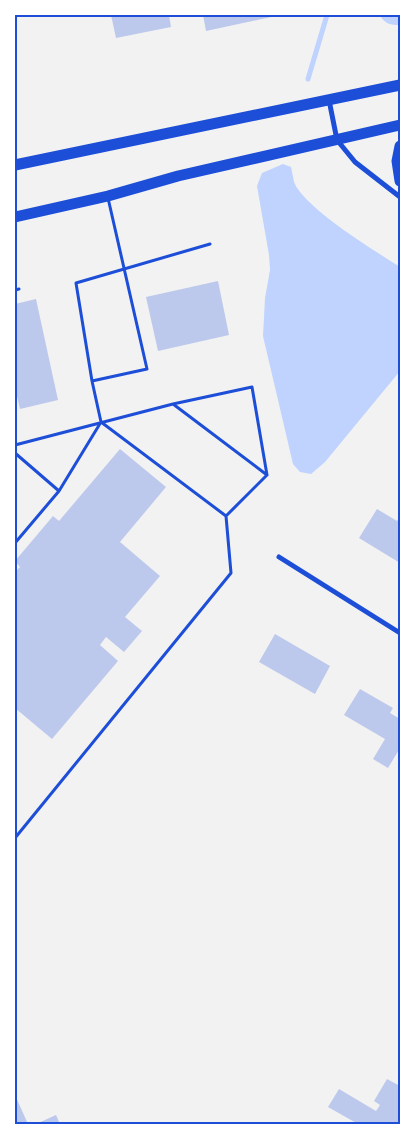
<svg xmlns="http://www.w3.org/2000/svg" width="415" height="1139" font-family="Helvetica,sans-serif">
<rect width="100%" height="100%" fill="#f2f2f2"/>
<path fill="#bfd3fe" d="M380,15H400V25C391,25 384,24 380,15Z
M283,164L291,167C292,171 293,177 294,182C304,208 375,251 400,267V371L325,462L311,474L300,472L293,464L263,336L265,298L270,270L269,255L257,186L262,173Z"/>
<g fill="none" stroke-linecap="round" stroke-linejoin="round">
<path stroke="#bfd3fe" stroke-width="5" d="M308,79L327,15"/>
</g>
<path fill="#bdc9ec" d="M111,15H169L171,27L116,38Z
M203,15H270L271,17L206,31Z
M218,281L229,335L158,351L146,297Z
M36,299L58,400L20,409L15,388V304Z
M120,449L166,487L120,542L160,576L125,617L142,631L124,652L106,637L100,645L118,661L52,739L15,708V572L20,567L15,561L53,516L59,521Z
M377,509L397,521L400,516V563L359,538Z
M275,634L330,666L315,694L259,662Z
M360,689L393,708L390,713L400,719V748L388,768L373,759L385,739L344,715Z
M387,1079L400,1086V1124H358L328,1107L339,1089L376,1111L380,1105L374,1101Z
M15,1095L28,1124H15Z
M56,1115L60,1124H36Z"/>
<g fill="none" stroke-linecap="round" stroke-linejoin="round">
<path stroke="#1d4ed8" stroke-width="3" d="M15,290L19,289
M92,381L147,369L108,198
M15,445L173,404L252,387L267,475L173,404
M15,453L59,491L15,543
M59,491L101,422L92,381L76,283L210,244
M226,516L267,475
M15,838L231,573L226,516L101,422"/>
<path stroke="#1d4ed8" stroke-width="5" d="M329,100L337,140L355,162L400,197
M279,557L400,633"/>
<path stroke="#1d4ed8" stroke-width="11" d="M400,146L397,161L400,181
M15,165L400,85
M15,217L108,196L178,176L400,125"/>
</g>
<rect width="415" height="1139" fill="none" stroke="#ffffff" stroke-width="32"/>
<rect x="16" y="16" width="383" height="1107" fill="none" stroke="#1d4ed8" stroke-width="2"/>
</svg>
